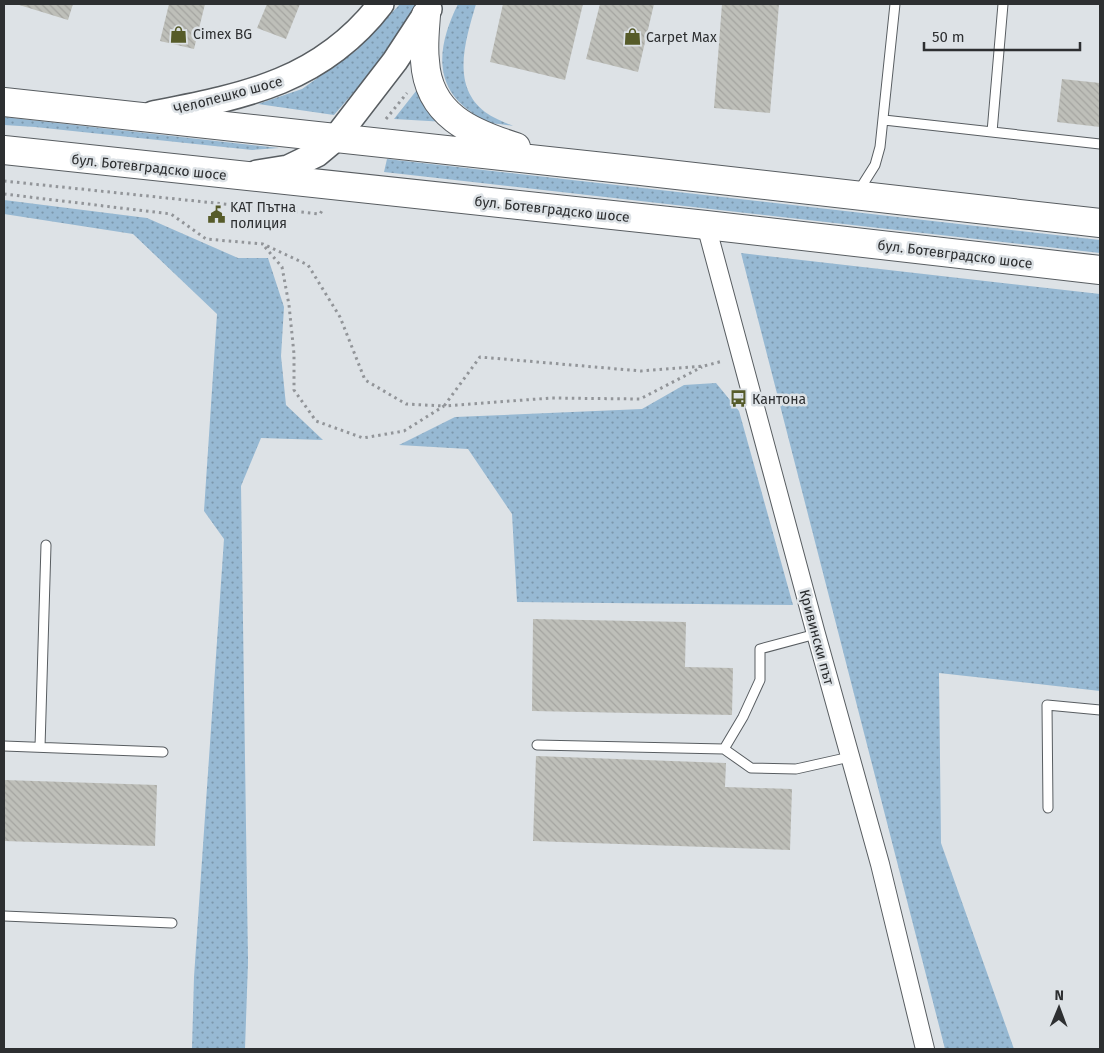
<svg xmlns="http://www.w3.org/2000/svg" width="1104" height="1053" font-family="'Fira Sans',sans-serif">
<defs>
<pattern id="grass-dots" width="8" height="8" patternUnits="userSpaceOnUse" patternTransform="scale(1.25)"><rect width="8" height="8" fill="#97b9d3"/><path d="M2 2h.1M6 6h.1" fill="none" stroke="#7c97ac" stroke-width="1.8" stroke-linecap="round"/></pattern>
<pattern id="building-back-hatch" width="6" height="6" patternUnits="userSpaceOnUse" patternTransform="scale(1.25)"><rect width="6" height="6" fill="#bebfb9"/><path d="M-1 5l2 2M0 0l6 6M5-1l2 2" fill="none" stroke="#a4a4a0"/></pattern>
</defs>
<rect width="100%" height="100%" fill="#dde2e6"/>
<path fill="url(#grass-dots)" d="M400,4H417L372,71L334,115L258,104L302,89L357,50Z
M458,4H476C466,39 450,85 485,112C493,118 504,122 513,126C504,124 491,124 483,121C477,118 472,112 467,109C431,81 440,40 458,4Z
M420,86L446,122L394,119Z
M4,117L279,148L252,150L35,127L4,125Z
M387,159L1100,240V253L384,172Z
M4,200L147,218L238,258H268L284,307L281,356L286,405L323,440L261,438L241,486L248,962L245,1049H192L194,977L224,539L204,511L217,314L133,234L4,214Z
M741,253L1100,294V691L939,673L941,843L1014,1049H945Z
M716,383L739,411L793,605L517,602L512,514L468,449L399,445L455,417L642,409L684,385Z"/>
<path fill="url(#building-back-hatch)" d="M16,4H73L68,20Z
M169,4H205L194,49L160,41Z
M267,4H300L286,39L257,28Z
M503,4H583L565,80L490,62Z
M600,4H654L638,72L586,59Z
M722,4H779L770,113L714,108Z
M1062,79L1100,83V127L1057,122Z
M533,619L686,622L685,667L733,668L732,715L532,711Z
M536,756L726,763L725,787L792,789L790,850L533,841Z
M4,780L157,785L155,846L4,841Z"/>
<g fill="none" stroke-linecap="round" stroke-linejoin="round">
<defs>
<path id="service" d="M884,120L1100,144
M992,132L1003,4
M858,192L875,165L880,147L895,4
M537,745L724,749L751,768L796,769L850,757
M4,746L163,752
M40,747L46,545
M724,749L743,717L760,680V649L816,634
M1048,808L1047,705L1100,710
M4,916L172,923"/>
<path id="minor" d="M706,225L816,634L880,864L925,1049"/>
<path id="secondary" d="M153,114C244,96 321,82 381,4
M257,173L288,168L317,154L335,139L395,61L429,9"/>
<path id="primary" d="M426,15C425,30 423,46 425,61C428,115 471,133 516,147
M4,102L641,171L1100,223
M4,150L706,225L1100,270"/>
</defs>
<use href="#service" stroke="#585d61" stroke-width="11"/>
<use href="#minor" stroke="#585d61" stroke-width="20"/>
<use href="#secondary" stroke="#585d61" stroke-width="28"/>
<use href="#primary" stroke="#585d61" stroke-width="30"/>
<path stroke="#929599" stroke-width="3" stroke-dasharray="2.5 4" stroke-linecap="butt" d="M386,119L407,93
M4,181L320,214L323,209
M4,194L171,214L206,239L263,244L308,265L340,317L365,380L406,404L444,406L480,357L641,371L704,366L723,361
M265,247L282,267L289,305L294,354V390L316,421L363,438L404,431L444,406L551,398L640,399L702,367"/>
<use href="#service" stroke="#fff" stroke-width="9"/>
<use href="#minor" stroke="#fff" stroke-width="18"/>
<use href="#secondary" stroke="#fff" stroke-width="25"/>
<use href="#primary" stroke="#fff" stroke-width="28"/>
</g>
<defs>
<symbol id="shop-bare" viewBox="-9 -9 18 18"><path d="M-5-2.5h2.3a2.7 3.5 0 0 1 5.4 0H5L5.5 6h-11ZM-1.5-2.5h3a1.5 2.3 0 0 0-3 0Z" fill="#565b29" stroke="#dde2e6" stroke-width="2.5" paint-order="stroke"/></symbol>
<symbol id="civic-bare" viewBox="-9 -9 18 18"><path d="M-.6-6.5H3V-4.5H.6V-3L4-1V1h2V6H-6V1h2V-1L-.6-3ZM-1.2 2.5V6h2.4V2.5Z" fill="#565b29" stroke="#dde2e6" stroke-width="2.5" paint-order="stroke"/></symbol>
<symbol id="bus-bare" viewBox="-9 -9 18 18"><path d="M-5-6H5V4H4V6H2V4H-2V6H-4V4H-5ZM-3.5-4V0h7V-4ZM-3.5 1.2v1.5H-2V1.2ZM2 1.2v1.5H3.5V1.2Z" fill="#565b29" stroke="#dde2e6" stroke-width="2.5" paint-order="stroke"/></symbol>
</defs>
<g fill-rule="evenodd">
<use href="#shop-bare" x="166" y="22" width="25" height="25"/>
<use href="#shop-bare" x="620" y="24" width="25" height="25"/>
<use href="#civic-bare" x="204" y="202" width="25" height="25"/>
<use href="#bus-bare" x="726" y="386" width="25" height="25"/>
</g>
<g text-anchor="middle" stroke-width="5" stroke-linejoin="round" paint-order="stroke">
<g font-size="14" fill="#2d2f31" stroke="#dde2e6" text-anchor="start">
<text x="193" y="39">Cimex BG</text>
<text x="646" y="42">Carpet Max</text>
<text x="230" y="212">KAT Пътна<tspan x="230" dy="16">полиция</tspan></text>
<text x="752" y="404">Кантона</text>
</g>
<g font-size="14" fill="#2d2f31" stroke="#dde2e6">
<text transform="translate(228 95) rotate(-15)" y="5">Челопешко шосе</text>
<text transform="translate(149 167) rotate(6)" y="5">бул. Ботевградско шосе</text>
<text transform="translate(552 209) rotate(6)" y="5">бул. Ботевградско шосе</text>
<text transform="translate(955 254) rotate(7)" y="5">бул. Ботевградско шосе</text>
<text transform="translate(817 637) rotate(75)" y="5">Кривински път</text>
</g>
</g>
<rect width="1104" height="1053" fill="none" stroke="#2d2f31" stroke-width="10"/>
<g transform="translate(1059 1008) rotate(1)" stroke="#dde2e6" stroke-width="4" paint-order="stroke">
<path d="M0-4L9 19L0 12L-9 19Z" fill="#2d2f31"/>
<text y="-8" font-size="14" font-weight="bold" text-anchor="middle" fill="#2d2f31">N</text>
</g>
<path d="M924 42v8h156v-8" fill="none" stroke="#2d2f31" stroke-width="2.5"/>
<text x="932" y="42" font-size="15" fill="#2d2f31" stroke="#dde2e6" stroke-width="4" paint-order="stroke">50 m</text>
</svg>
